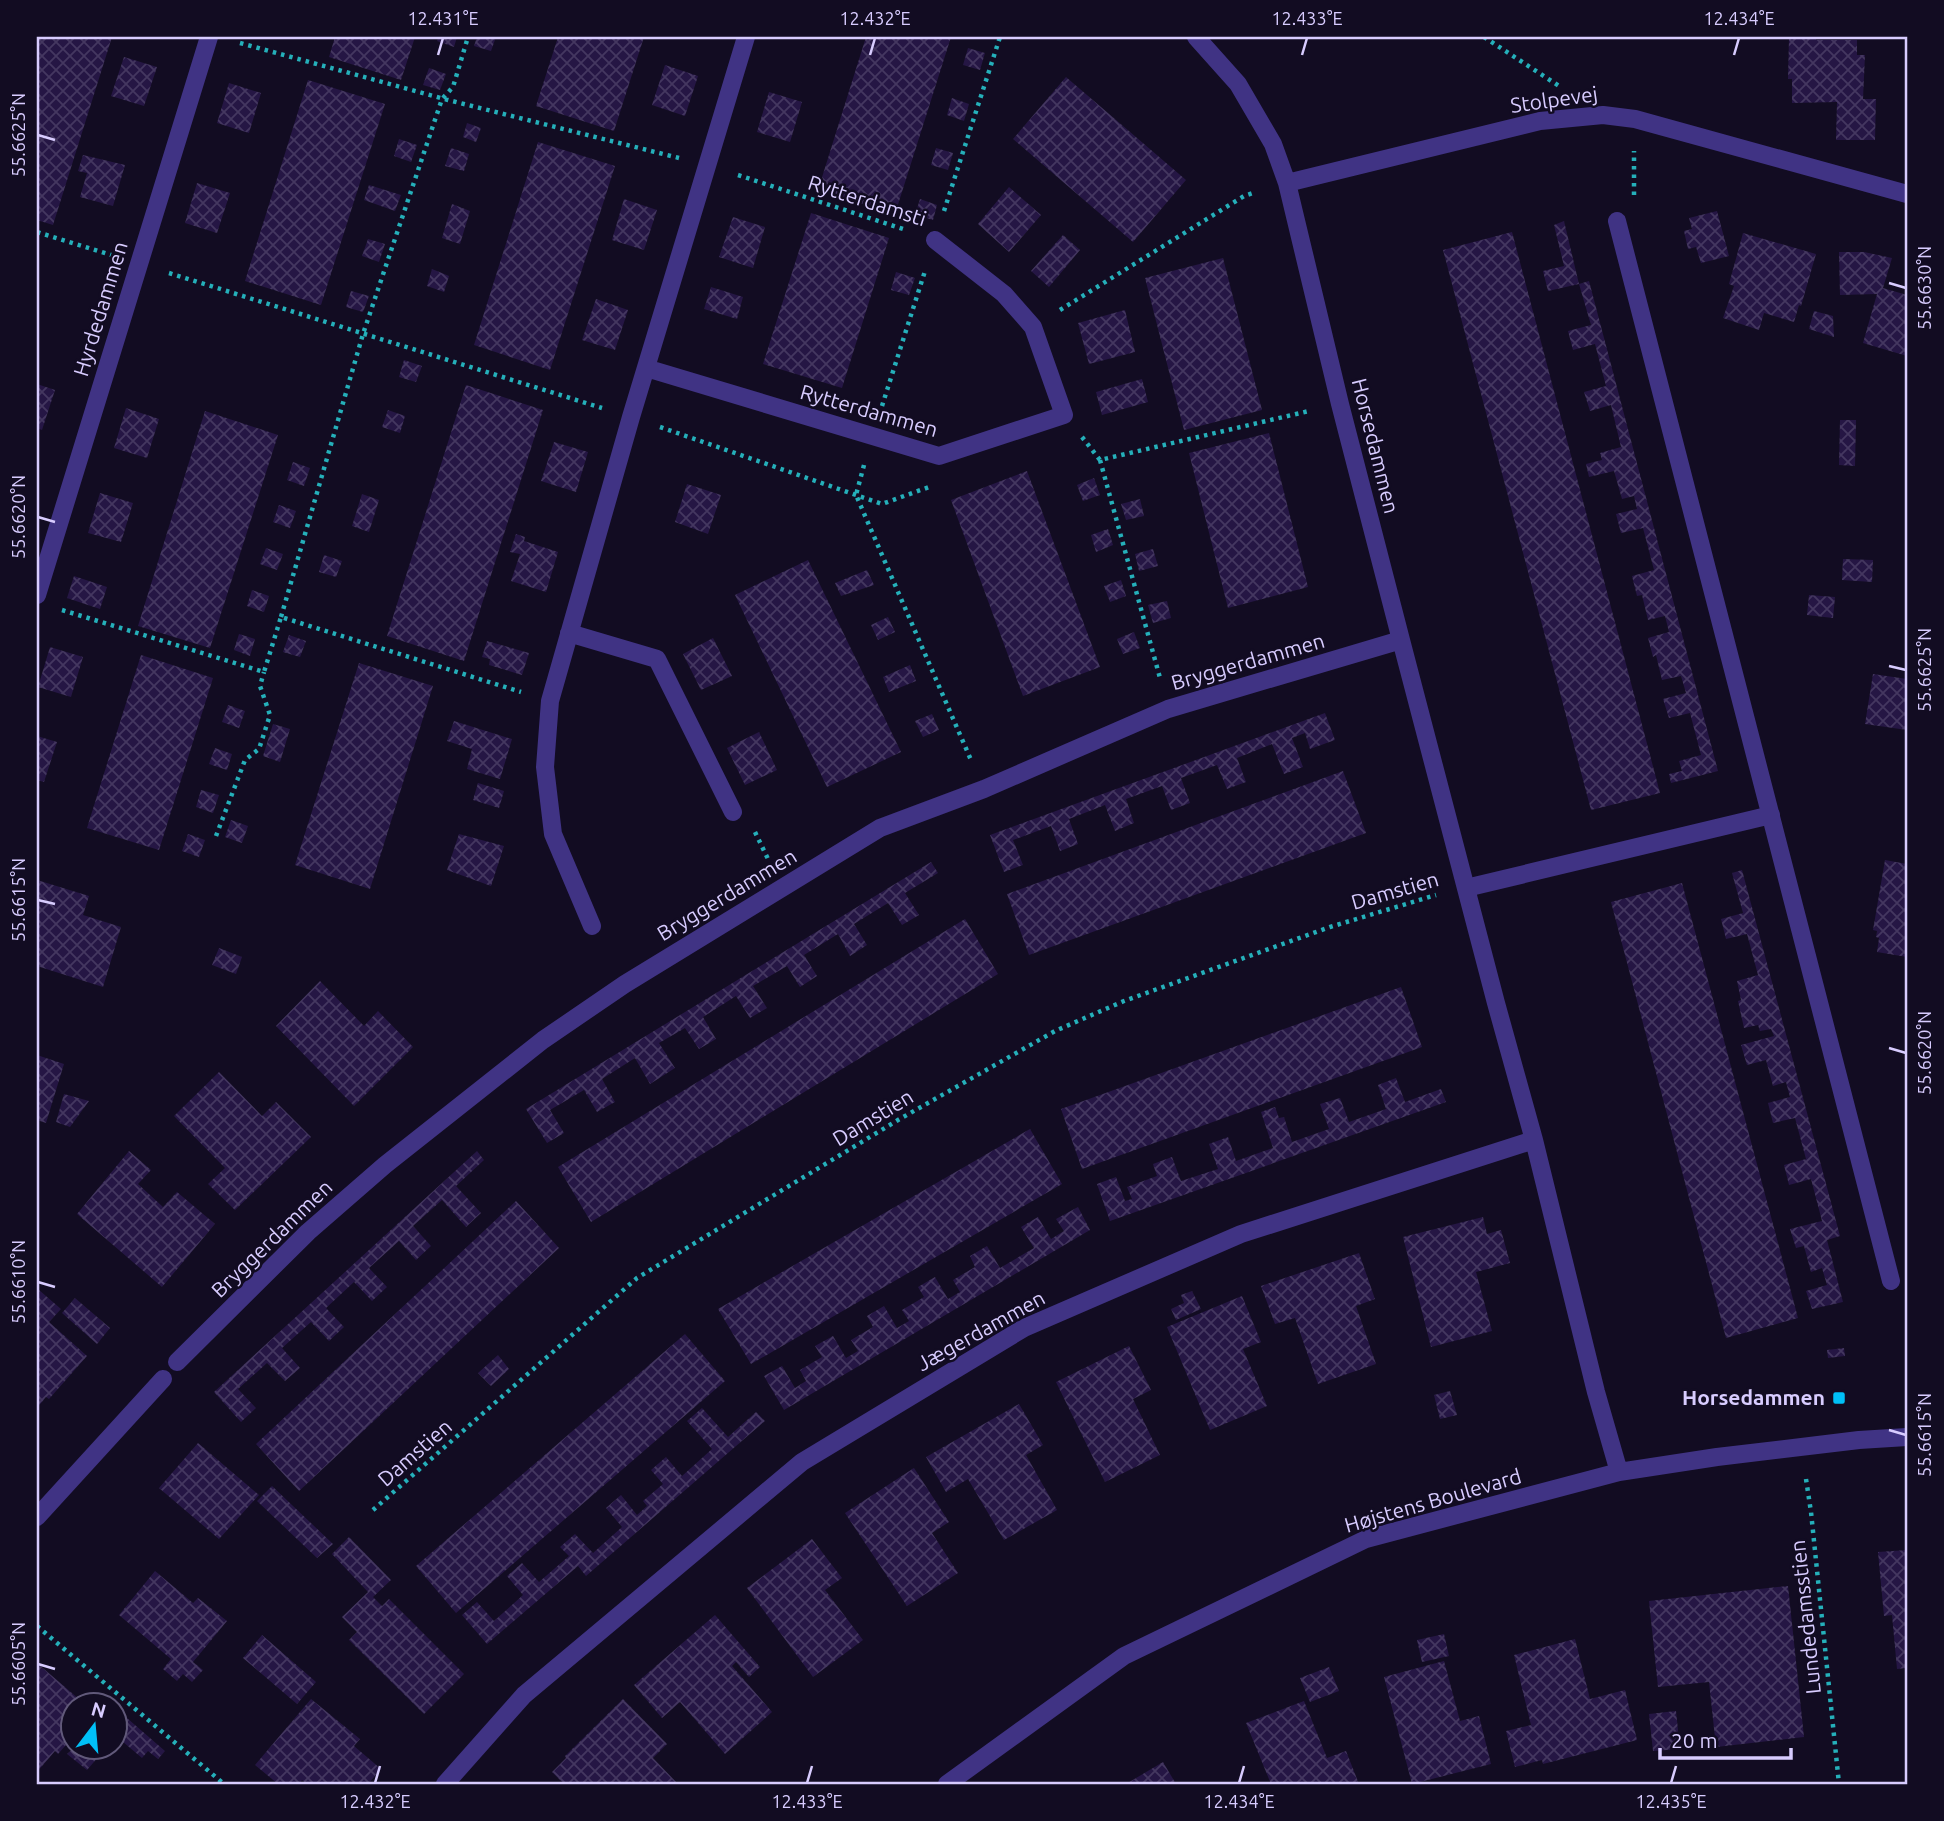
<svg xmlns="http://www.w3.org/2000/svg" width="1944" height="1821" font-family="Ubuntu,sans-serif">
<defs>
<pattern id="building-cross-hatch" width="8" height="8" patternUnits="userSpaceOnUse" patternTransform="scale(1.75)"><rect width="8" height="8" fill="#251644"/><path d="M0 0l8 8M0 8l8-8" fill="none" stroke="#443760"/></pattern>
</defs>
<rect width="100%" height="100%" fill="#120c22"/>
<path fill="url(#building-cross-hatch)" d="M37,37H112L53,225L37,220Z
M335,37H415L401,80L329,57Z
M439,37H457L454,47L437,41Z
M477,37H496L491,51L474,46Z
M558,37H644L614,131L536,106Z
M866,37H951L895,214L818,190Z
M1794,37H1816V40H1857V55H1865L1863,99H1876L1875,140H1836L1837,102L1792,103V79H1788L1789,38H1794Z
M968,48L985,53L980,70L963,65Z
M124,57L157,67L144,106L111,96Z
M665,65L698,76L685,116L652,105Z
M429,68L446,74L440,90L423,85Z
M1066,77L1186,180L1133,242L1013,139Z
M308,80L385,104L321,305L245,281Z
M229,83L261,93L249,133L217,123Z
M769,92L802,102L790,142L757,132Z
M952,98L969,104L964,121L947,115Z
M467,123L481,128L476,142L463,137Z
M399,139L417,145L411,162L394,156Z
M538,142L615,166L550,370L474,345Z
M451,148L469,154L464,171L445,166Z
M936,148L953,153L948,170L931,165Z
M83,155L125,165L113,206L80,197L87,173L78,171Z
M197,183L230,193L217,233L185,223Z
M369,185L401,195L395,211L364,200Z
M1009,187L1041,215L1009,252L978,224Z
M624,199L657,210L644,250L612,240Z
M920,199L937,205L933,220L915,215Z
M452,204L470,211L460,244L442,238Z
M1717,211L1729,256L1701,263L1696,247L1688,249L1684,231L1692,229L1689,218Z
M811,213L889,238L842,388L763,364Z
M733,217L765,227L753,268L719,257Z
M1564,221L1579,284L1548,291L1543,271L1564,266L1554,225Z
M1512,232L1660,793L1591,810L1443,250Z
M1743,233L1816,254L1801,306L1799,305L1794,322L1764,313L1759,330L1723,318L1734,286L1729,284Z
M1063,235L1080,250L1049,287L1031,271Z
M368,239L385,244L379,262L362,256Z
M1839,252H1864L1892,258L1883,288L1907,295V356L1863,343L1877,294L1840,295Z
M1223,258L1262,410L1184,430L1145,278Z
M432,269L449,276L444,292L427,286Z
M896,272L915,278L909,295L891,290Z
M1589,281L1718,771L1671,783L1669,774L1682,771L1679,761L1701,755L1690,713L1669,718L1663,699L1686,693L1681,676L1662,680L1656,655L1653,657L1648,638L1669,632L1665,616L1648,620L1642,595L1637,596L1632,576L1654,570L1643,528L1621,533L1616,514L1637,509L1634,496L1622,499L1614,471L1589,477L1586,464L1602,460L1600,453L1621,447L1611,405L1590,411L1584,392L1606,386L1595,344L1573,350L1568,331L1591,325L1579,284Z
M711,287L743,297L737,319L704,309Z
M351,291L369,296L363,312L346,307Z
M596,299L628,310L615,350L582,340Z
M1125,310L1135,352L1089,364L1078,323Z
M1814,311L1833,316L1834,337L1809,329Z
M404,360L422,366L416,382L399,377Z
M1142,379L1148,402L1102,415L1096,392Z
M37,384L55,390L42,430L37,428Z
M466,385L543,410L464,661L387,636Z
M126,408L159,419L147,458L114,448Z
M388,410L405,416L400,433L382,427Z
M205,411L278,435L210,648L138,626Z
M1840,420H1856L1855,466L1839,465Z
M1269,433L1308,587L1228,608L1189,453Z
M554,442L588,452L576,492L541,481Z
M293,462L310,468L304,486L287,480Z
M1027,471L1100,667L1023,696L951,500Z
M1094,478L1100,495L1083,501L1077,485Z
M687,484L721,495L708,534L675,522Z
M100,493L133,503L121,542L88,533Z
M362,494L379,500L369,532L352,526Z
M1140,499L1144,516L1126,520L1121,504Z
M279,505L296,511L290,528L273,522Z
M1108,529L1113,545L1096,552L1091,535Z
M516,534L525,537L524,541L558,552L546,592L511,581L520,554L510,552Z
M266,548L283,554L277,570L260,564Z
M1153,549L1158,566L1139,571L1135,554Z
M324,555L342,561L336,577L319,572Z
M1843,559L1873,560L1872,582L1842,580Z
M808,560L901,752L827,787L735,595Z
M867,570L874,585L841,596L835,583Z
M74,576L107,587L100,609L67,598Z
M1121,580L1126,596L1110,602L1104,586Z
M252,590L269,596L264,612L247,606Z
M1809,595L1835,597L1833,618L1807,615Z
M1167,601L1171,618L1153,623L1148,605Z
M888,617L895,632L878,640L871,625Z
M1134,632L1140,648L1123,654L1117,639Z
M239,634L255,639L250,656L234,650Z
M289,635L306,641L300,657L283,652Z
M713,638L732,676L701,690L683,654Z
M487,641L529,653L522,675L489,665L490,659L482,657Z
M50,647L83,657L71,697L38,687Z
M141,655L213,678L159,850L87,828Z
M359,663L433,686L370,889L295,865Z
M910,665L916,681L889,692L883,677Z
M1873,674L1907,679V730L1865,724Z
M228,705L245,711L239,728L222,722Z
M1325,713L1335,740L1310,749L1305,733L1292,738L1303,767L1284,774L1272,744L1237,758L1246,782L1227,789L1217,765L1181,778L1190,803L1171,810L1162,786L1126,799L1134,823L1115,831L1105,805L1069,819L1078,844L1060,851L1051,826L1013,840L1023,865L1004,872L990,835Z
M932,714L939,730L923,737L915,721Z
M454,721L512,739L500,779L467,769L472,749L447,741Z
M273,724L290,729L280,762L263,756Z
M759,732L777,770L745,785L727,748Z
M37,736L57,742L44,782L37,780Z
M215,748L232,754L227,770L209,764Z
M1343,771L1366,833L1029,955L1007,894Z
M478,783L504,791L499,808L473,800Z
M201,790L219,795L213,813L196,807Z
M231,820L248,826L242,843L225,837Z
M188,834L205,840L199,857L182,851Z
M459,834L504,846L491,886L447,870Z
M1885,860L1907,864V957L1877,952L1879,938L1876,937L1877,931L1873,930Z
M931,862L938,873L905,893L919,915L902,925L888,903L854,924L867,945L850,956L838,934L804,955L817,976L800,987L787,966L753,986L767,1008L750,1018L736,996L703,1017L716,1039L699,1049L685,1028L659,1043L675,1068L650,1084L635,1058L602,1079L615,1102L597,1112L584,1090L550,1110L564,1133L547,1143L526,1109Z
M1742,870L1840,1236L1827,1240L1843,1302L1812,1309L1806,1291L1827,1285L1822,1268L1811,1272L1804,1246L1796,1248L1790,1229L1822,1221L1811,1179L1789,1185L1784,1165L1806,1159L1795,1118L1773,1123L1768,1103L1790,1097L1786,1082L1773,1086L1766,1060L1747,1065L1741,1045L1774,1036L1771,1029L1760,1031L1758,1025L1744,1028L1738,1001L1741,1000L1737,981L1758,975L1747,934L1726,939L1721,919L1743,913L1732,873Z
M37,880L89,896L83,915L121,927L103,987L37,966Z
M1682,883L1798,1318L1726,1338L1611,902Z
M965,919L998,974L591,1222L558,1167Z
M219,948L242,957L236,974L212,965Z
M320,981L364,1026L378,1011L413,1047L354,1106L276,1026Z
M1401,987L1422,1047L1082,1169L1061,1109Z
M37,1055L64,1064L46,1123L37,1120Z
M219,1072L262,1116L276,1102L311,1137L235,1210L208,1184L225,1168L174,1116Z
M1396,1078L1405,1102L1441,1089L1446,1102L1110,1221L1097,1184L1116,1177L1125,1201L1132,1199L1127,1187L1157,1176L1153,1164L1172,1157L1181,1181L1218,1169L1209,1144L1228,1137L1236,1161L1273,1148L1261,1112L1275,1107L1279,1118L1284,1117L1292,1142L1329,1129L1320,1104L1340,1098L1349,1122L1386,1109L1378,1085Z
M64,1094L89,1101L70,1127L56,1122Z
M1030,1129L1062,1184L751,1364L718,1309Z
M129,1151L151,1170L138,1184L163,1207L177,1192L215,1224L162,1287L77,1214Z
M477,1151L484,1160L456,1186L481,1213L466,1227L442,1200L413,1226L431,1246L416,1260L399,1241L369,1268L387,1287L372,1301L354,1282L326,1308L344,1327L329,1341L311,1322L282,1348L300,1368L285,1381L267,1363L238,1389L256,1408L241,1422L214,1392Z
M516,1201L559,1248L299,1491L256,1444Z
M1078,1207L1090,1230L784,1410L764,1376L782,1366L795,1388L806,1381L800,1370L822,1357L815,1346L833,1336L846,1358L858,1351L851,1340L873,1327L867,1316L884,1306L897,1328L909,1321L902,1310L924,1297L918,1287L935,1277L948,1299L960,1292L953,1280L975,1267L970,1256L987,1246L1000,1268L1034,1248L1021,1227L1038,1217L1051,1239L1064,1231L1056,1219Z
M1483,1217L1487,1234L1501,1230L1510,1263L1476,1272L1492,1331L1431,1347L1403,1237Z
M1359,1253L1375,1299L1356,1306L1376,1364L1318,1384L1295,1318L1275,1324L1261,1286Z
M39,1290L61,1309L49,1322L87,1356L49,1399L46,1397L37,1408V1292Z
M1192,1291L1201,1309L1176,1320L1171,1309L1184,1303L1181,1295Z
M1242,1296L1261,1342L1243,1349L1267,1406L1210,1430L1167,1327Z
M75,1298L110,1328L97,1344L62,1313Z
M685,1334L725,1381L456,1613L416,1566Z
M1129,1346L1151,1390L1133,1399L1160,1455L1105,1482L1056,1382Z
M1844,1348L1845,1356L1828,1358L1827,1350Z
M498,1355L509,1369L491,1386L478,1373Z
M1450,1391L1457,1415L1440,1419L1434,1395Z
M1019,1404L1043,1445L1026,1455L1057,1510L1004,1540L968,1479L946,1492L926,1457Z
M702,1408L728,1437L756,1412L765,1421L586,1576L578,1566L487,1644L462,1615L477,1602L494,1621L523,1595L507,1576L522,1563L539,1582L569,1556L560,1547L575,1534L593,1553L622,1527L606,1508L621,1495L637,1515L647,1506L643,1501L663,1484L651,1470L666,1457L682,1476L712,1449L687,1421Z
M198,1443L259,1495L219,1539L159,1488Z
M914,1468L949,1522L932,1533L958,1573L907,1606L845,1513Z
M272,1486L333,1544L317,1558L257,1501Z
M349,1537L391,1580L373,1597L382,1606L389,1599L464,1674L424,1714L349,1640L357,1632L342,1617L368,1592L332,1554Z
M812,1539L842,1578L825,1590L863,1640L813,1677L747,1588Z
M1907,1550V1668L1897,1669L1892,1615L1884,1616L1878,1552Z
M155,1571L193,1603L198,1598L227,1621L193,1662L203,1670L192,1682L183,1674L177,1681L163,1669L171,1659L119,1615Z
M1788,1586L1804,1737L1716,1747L1709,1682L1658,1687L1649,1601Z
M715,1615L760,1667L749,1677L736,1662L732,1666L772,1712L725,1754L680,1702L662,1718L634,1685Z
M1444,1634L1449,1656L1422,1662L1417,1640Z
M262,1635L316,1682L297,1704L243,1658Z
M1575,1639L1590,1699L1625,1690L1637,1740L1543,1764L1542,1760L1515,1767L1506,1731L1531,1725L1514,1655Z
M1444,1661L1460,1721L1479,1716L1491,1764L1412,1784L1384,1677Z
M37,1663L87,1706H74V1736L58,1754L55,1751L37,1772Z
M1329,1667L1339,1691L1310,1702L1300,1678Z
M311,1699L360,1739L354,1746L381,1769L368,1784H307L302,1780L299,1784H278L255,1765Z
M623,1699L667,1744L653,1758L678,1784H564L552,1772L566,1758L565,1756Z
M1304,1701L1327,1758L1346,1751L1359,1784H1271L1246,1723Z
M1676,1711L1680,1749L1653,1751L1649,1714Z
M120,1712L165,1751L158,1759L148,1751L142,1758L116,1736V1717Z
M74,1748H106L87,1770L67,1754Z
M1163,1762L1176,1784H1126Z"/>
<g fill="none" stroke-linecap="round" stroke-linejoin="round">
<path stroke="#25b0ba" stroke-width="4.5" stroke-dasharray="3.5 5" stroke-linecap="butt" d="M1484,37L1559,86
M240,43L448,100L679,158
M738,175L906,230
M1634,195V151
M944,211L1000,37
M37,232L111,255
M169,273L602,408
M1060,310L1244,196L1256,192
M882,406L925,271
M660,427L882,504L929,487
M1082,437L1100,460L1309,411
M1100,460L1160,678
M864,465L856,495L971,760
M62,610L264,672L281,617L521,692
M281,617L363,334L442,99L453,87L468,37
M755,832L768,859
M216,836L245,760L259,749L270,715L260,686L264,672
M1806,1479L1811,1512L1839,1784
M373,1510L637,1278L898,1120L1055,1031L1124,1001L1330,927L1436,895
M37,1626L224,1784"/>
<path stroke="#403384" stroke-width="18" d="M1196,37L1238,84L1273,144L1287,183L1340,404L1401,640L1496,1003L1534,1140L1596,1392L1619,1472
M1287,183L1540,121L1603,115L1635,119L1907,194
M1617,221L1891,1281
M646,368L939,456L1064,415L1033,327L1004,294L935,240
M37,595L209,37
M569,633L657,659L733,812
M1466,888L1771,815
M592,926L553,834L545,767L550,701L631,417L746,37
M177,1362L308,1232L385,1165L543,1040L625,984L880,828L984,789L1168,709L1401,640
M37,1517L163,1379
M445,1784L524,1695L802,1462L1024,1328L1241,1234L1534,1140
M947,1784L1124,1656L1366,1539L1619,1472L1717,1457L1859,1440L1907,1437"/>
</g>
<path fill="none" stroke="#d8ccff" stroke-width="2.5" d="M438,55L443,38M870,55L875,38M1302,55L1307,38M1734,55L1739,38M38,135L55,140M1889,283L1906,288M38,517L55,522M1889,666L1906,670M38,900L55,904M1889,1048L1906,1053M38,1282L55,1287M1889,1430L1906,1435M38,1664L55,1669M375,1783L380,1766M807,1783L812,1766M1239,1783L1244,1766M1671,1783L1676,1766"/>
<rect fill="#00c0f7" stroke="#120c22" stroke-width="2.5" x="1832" y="1391" width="14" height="14" rx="3.5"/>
<g text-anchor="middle" stroke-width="5" stroke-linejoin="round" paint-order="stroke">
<g font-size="21" fill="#d8ccff" stroke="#120c22">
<text transform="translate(1554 100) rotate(-8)" y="7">Stolpevej</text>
<text transform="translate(867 201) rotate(18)" y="7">Rytterdamsti</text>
<text transform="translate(101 309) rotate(-73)" y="7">Hyrdedammen</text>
<text transform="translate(869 411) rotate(16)" y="7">Rytterdammen</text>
<text transform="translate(1375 446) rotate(76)" y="7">Horsedammen</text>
<text transform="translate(1248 662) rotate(-16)" y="7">Bryggerdammen</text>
<text transform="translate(1395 891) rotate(-16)" y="7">Damstien</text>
<text transform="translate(727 895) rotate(-31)" y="7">Bryggerdammen</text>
<text transform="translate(873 1118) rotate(-31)" y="7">Damstien</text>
<text transform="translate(272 1239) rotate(-44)" y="7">Bryggerdammen</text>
<text transform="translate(981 1331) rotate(-29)" y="7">Jægerdammen</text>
<text transform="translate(415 1453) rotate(-41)" y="7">Damstien</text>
<text transform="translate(1433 1501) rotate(-16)" y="7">Højstens Boulevard</text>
<text transform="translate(1806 1617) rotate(-96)" y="7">Lundedamsstien</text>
</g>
<g font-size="21" font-weight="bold" fill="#d8ccff" stroke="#120c22" text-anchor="end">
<text x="1825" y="1405">Horsedammen</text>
</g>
</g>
<rect width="1944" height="1821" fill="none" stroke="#120c22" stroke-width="77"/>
<g transform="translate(94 1726) rotate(16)"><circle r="33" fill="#120c22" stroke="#61597a" stroke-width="2"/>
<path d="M0-5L12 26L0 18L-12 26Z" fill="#00c0f7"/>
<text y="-10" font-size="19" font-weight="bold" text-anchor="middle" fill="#d8ccff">N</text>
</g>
<path d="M1660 1748v10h131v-10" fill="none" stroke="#d8ccff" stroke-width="3.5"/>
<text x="1671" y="1748" font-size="21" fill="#d8ccff" stroke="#120c22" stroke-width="5" paint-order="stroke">20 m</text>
<rect x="38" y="38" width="1868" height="1745" fill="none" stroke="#d8ccff" stroke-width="2.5"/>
<g font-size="18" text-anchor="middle" fill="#d8ccff">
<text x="443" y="25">12.431°E</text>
<text x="875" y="25">12.432°E</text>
<text x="1307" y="25">12.433°E</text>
<text x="1739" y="25">12.434°E</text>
<text transform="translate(19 135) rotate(-90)" y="6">55.6625°N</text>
<text transform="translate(1925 288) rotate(-90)" y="6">55.6630°N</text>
<text transform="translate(19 517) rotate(-90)" y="6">55.6620°N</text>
<text transform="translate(1925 670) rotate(-90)" y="6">55.6625°N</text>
<text transform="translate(19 900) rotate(-90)" y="6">55.6615°N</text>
<text transform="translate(1925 1053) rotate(-90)" y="6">55.6620°N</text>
<text transform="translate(19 1282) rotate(-90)" y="6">55.6610°N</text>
<text transform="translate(1925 1435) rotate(-90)" y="6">55.6615°N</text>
<text transform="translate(19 1664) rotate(-90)" y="6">55.6605°N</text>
<text x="375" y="1808">12.432°E</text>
<text x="807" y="1808">12.433°E</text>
<text x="1239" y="1808">12.434°E</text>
<text x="1671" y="1808">12.435°E</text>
</g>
</svg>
